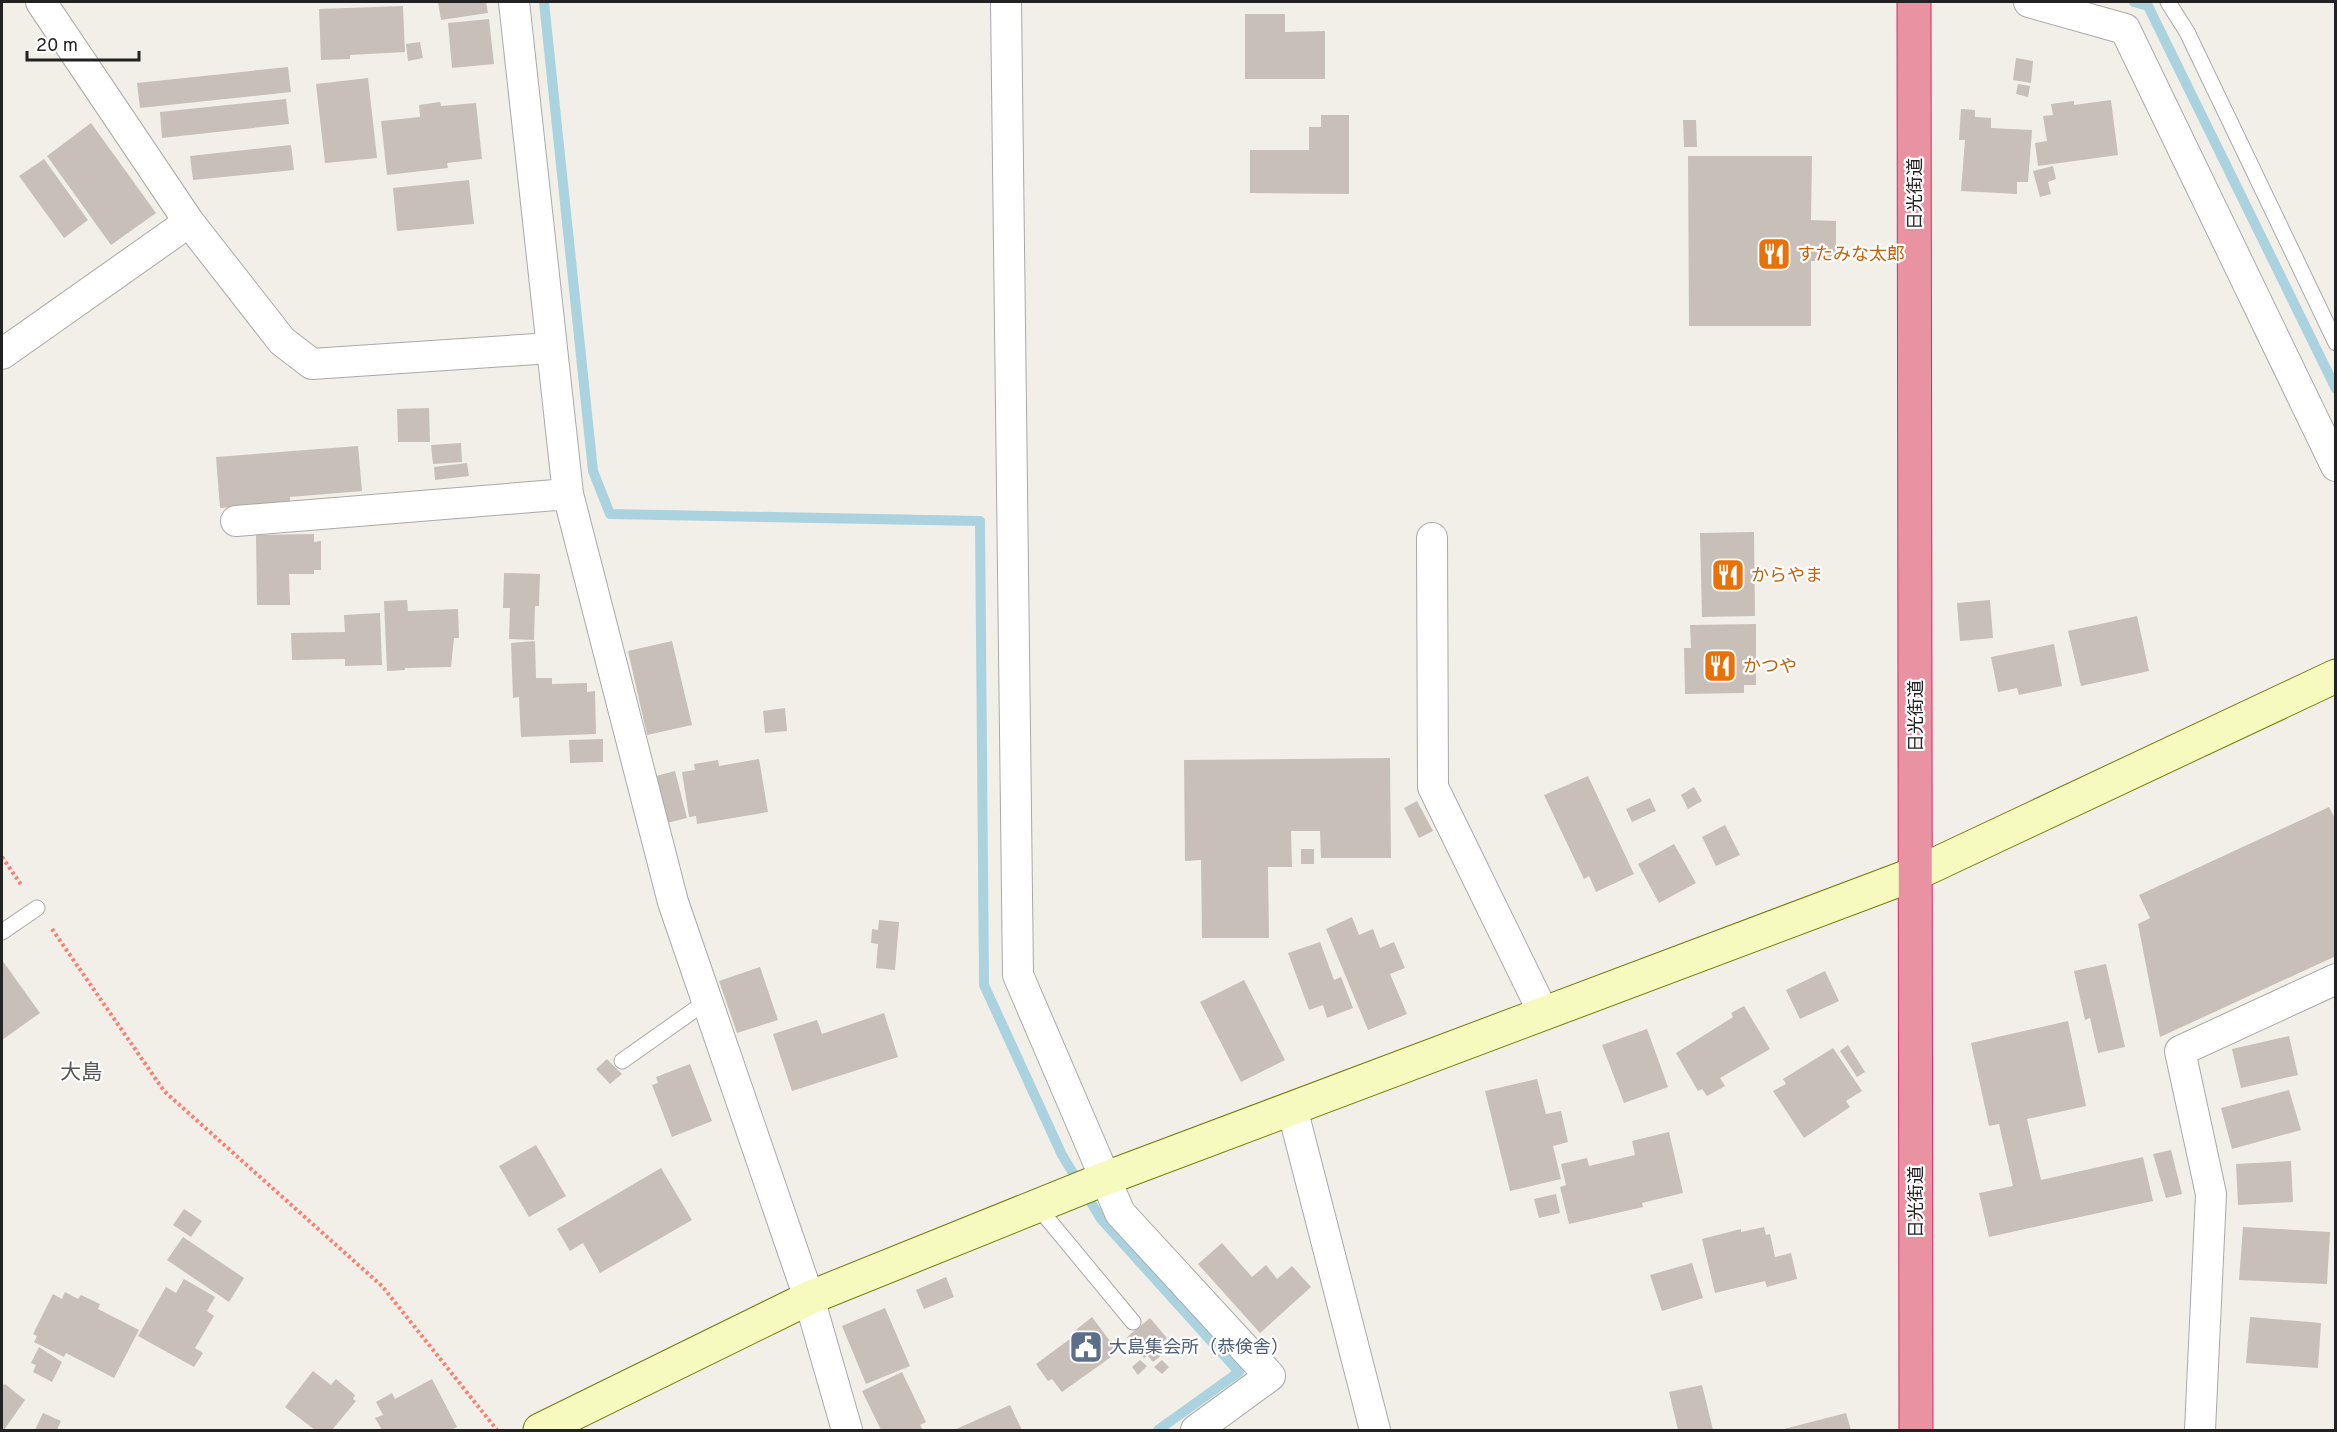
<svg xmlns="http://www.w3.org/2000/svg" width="2337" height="1432" font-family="Overpass,'Noto Sans JP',sans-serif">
<rect width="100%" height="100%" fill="#f2efe9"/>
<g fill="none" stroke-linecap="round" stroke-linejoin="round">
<path stroke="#aad3df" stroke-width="10" d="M544,2L593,471L610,514L980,521L984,985L1062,1155L1101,1219L1239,1372L1158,1430
M2134,2L2148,6L2336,389"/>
</g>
<path fill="#c7bfb8" d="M438,2H486L488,13L441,20Z
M403,6L405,52L350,55V59L321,60L319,9Z
M1245,14H1285V32L1325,31V79H1245Z
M489,19L494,64L452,68L448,23Z
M420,42L423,58L408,61L406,44Z
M2016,58L2033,61L2031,83L2013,80Z
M288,67L291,92L140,108L137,83Z
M368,78L377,158L325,163L316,84Z
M2018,84L2030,86L2028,97L2016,94Z
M286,99L289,124L162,138L160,112Z
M2111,100L2118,155L2038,166L2035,143L2047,141L2043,116L2053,115L2051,104L2074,101V105Z
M440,102L441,106L476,103L482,159L447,163L448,168L387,175L381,121L420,117L419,105Z
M1961,109L1975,110V117L1991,118V128L2032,130L2028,182H2017V194L1961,191L1965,140H1959Z
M1321,115H1349V194L1250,193V150H1309V127H1321Z
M1683,120H1696L1697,147H1684Z
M91,123L156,213L111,245L47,156Z
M291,145L294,170L193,180L190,156Z
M1688,156H1812L1811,220L1836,221V261H1811V326H1689Z
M44,159L88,220L64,238L19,176Z
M2053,166L2056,179L2048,182L2051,194L2040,197L2033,171Z
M469,180L474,224L397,231L393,188Z
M429,408L430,442H398L397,409Z
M461,443L462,462L433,464L431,445Z
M358,446L362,491L290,497V502L220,508L216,457Z
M467,463L469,476L435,480L434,467Z
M1754,532L1755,616L1702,617L1700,533Z
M314,534V542L321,541V570H314V574H289L290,605H257L256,535Z
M504,573L540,574L539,606H535L534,640L509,639L510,608H503Z
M407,600L408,611L458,609L459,638H454L451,667L405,668V670L387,671L384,601Z
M1990,600L1993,638L1960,641L1957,603Z
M380,613L382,665L345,666V659L292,660L291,633L345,632L344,615Z
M2137,616L2149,671L2081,686L2068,631Z
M1756,624V685H1744V693L1685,694L1684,648H1691L1690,625Z
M535,641L536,678H552V684L587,683V692L595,691L596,734L521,737L519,697L513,698L511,643Z
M672,641L692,725L647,735L628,651Z
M2054,644L2062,686L2019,695L2017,688L1998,692L1991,657Z
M785,708L787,731L765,733L763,711Z
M603,739V762L570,763L569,740Z
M1390,758L1391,858H1321L1320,831H1291L1292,867H1268L1269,938H1202L1201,860L1185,861L1184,760Z
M759,759L768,812L697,824L696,816L689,817L682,772L695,770L694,764L718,760L719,766Z
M675,771L687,818L667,823L656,776Z
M1588,776L1634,874L1596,892L1589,876L1584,879L1544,795Z
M1694,787L1702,801L1688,809L1681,795Z
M1650,798L1656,811L1632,822L1626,809Z
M1417,801L1433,831L1419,838L1404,808Z
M2329,807L2336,820V956L2160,1037L2138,924L2150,918L2139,895Z
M1725,825L1740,855L1716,866L1702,837Z
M1674,844L1696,883L1659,903L1638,864Z
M1301,849H1314V864H1301Z
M1352,917L1359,935L1373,929L1380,948L1394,942L1405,968L1390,974L1407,1014L1368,1030L1326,929Z
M879,920L899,922L895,970L876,968L878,944L871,943L872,929L878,930Z
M1320,942L1334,980L1341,977L1353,1008L1327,1018L1323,1005L1309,1010L1288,953Z
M2,960L40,1013L2,1040Z
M2106,964L2125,1047L2098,1053L2090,1018L2085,1020L2074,971Z
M760,967L778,1020L737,1033L719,981Z
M1825,971L1839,1001L1800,1019L1786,990Z
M1244,980L1285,1060L1241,1082L1200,1002Z
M1744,1006L1770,1049L1720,1078L1725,1086L1707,1096L1702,1089L1698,1091L1676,1053L1733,1017L1731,1013Z
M884,1013L898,1057L792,1091L773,1034L817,1020L822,1034Z
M2068,1021L2086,1106L2027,1119L2041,1180L2143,1157L2153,1201L1989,1237L1979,1193L2013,1186L1999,1124L1989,1126L1971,1043Z
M1647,1029L1668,1087L1624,1103L1602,1045Z
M2289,1036L2298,1075L2241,1088L2232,1049Z
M1848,1045L1865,1072L1857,1077L1840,1051Z
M1833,1048L1862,1091L1846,1101L1850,1107L1804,1138L1773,1091L1786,1084L1783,1079Z
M607,1059L622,1074L610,1084L596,1069Z
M690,1064L712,1121L672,1137L652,1085L658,1083L656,1077Z
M1537,1079L1546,1114L1561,1111L1568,1142L1553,1146L1561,1179L1510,1191L1485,1091Z
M2289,1090L2301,1130L2232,1149L2221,1108Z
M1669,1132L1683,1193L1642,1203L1643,1207L1569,1224L1560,1187L1566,1185L1561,1164L1587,1158L1589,1166L1635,1155L1632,1141Z
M536,1145L566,1196L529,1217L499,1166Z
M2171,1150L2182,1194L2166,1198L2153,1154Z
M2291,1161L2293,1202L2238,1205L2236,1164Z
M661,1168L692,1220L600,1273L583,1243L570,1251L557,1229Z
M1556,1194L1560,1213L1539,1218L1534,1199Z
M184,1209L202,1221L191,1237L173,1225Z
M1764,1227L1766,1235L1770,1234L1775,1257L1791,1253L1797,1279L1767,1287L1765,1281L1715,1293L1702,1239L1741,1229V1232Z
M2243,1227L2330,1232L2327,1284L2239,1280Z
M183,1237L244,1278L229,1302L167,1260Z
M1222,1243L1252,1277L1266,1265L1277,1279L1292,1266L1311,1287L1260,1333L1198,1264Z
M1692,1263L1703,1298L1662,1311L1650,1275Z
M946,1277L954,1297L924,1309L916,1290Z
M184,1279L215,1297L207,1311L214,1316L195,1348L203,1353L194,1367L138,1336L166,1287L176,1293Z
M65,1292L78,1299L81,1295L100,1304L98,1309L139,1330L114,1378L66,1353L64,1357L34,1342L37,1336L33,1334L53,1294L62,1299Z
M885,1308L910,1366L866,1384L842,1326Z
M1092,1317L1118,1352L1062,1392L1052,1379L1048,1381L1036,1364L1078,1333L1076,1330Z
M2250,1317L2321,1323L2318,1368L2246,1363Z
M1150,1318L1167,1338L1163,1342L1169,1349L1153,1362L1147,1355L1144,1358L1127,1337Z
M39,1347L62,1362L52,1382L33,1372L36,1365L31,1363Z
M1140,1360L1147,1366L1138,1375L1132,1367Z
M1162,1360L1169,1367L1162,1374L1154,1367Z
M313,1371L331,1385L336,1379L355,1395L353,1399L356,1401L332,1430H315L285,1407Z
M902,1372L926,1422L920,1425L923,1430H881L862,1391Z
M432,1379L457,1427L451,1430H382L375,1418L383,1415L376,1402L392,1393L395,1399Z
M5,1384L25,1400L4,1430L2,1429V1386Z
M1702,1385L1713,1430H1678L1669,1392Z
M1010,1405L1022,1430H954Z
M43,1413L61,1421L57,1430H35Z
M1846,1413L1851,1430H1780Z"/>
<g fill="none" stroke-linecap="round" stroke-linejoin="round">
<defs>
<path id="lane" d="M2168,2L2187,32L2336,343
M2,932L37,908
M622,1061L707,1001
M1037,1206L1133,1322"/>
<path id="street" d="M41,2L189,222L282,341L312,364L551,348
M514,2L568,494L673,902L809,1298L847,1430
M1006,2L1018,975L1120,1213L1270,1376L1196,1430
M2029,2L2125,29L2336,466
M2,354L189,222
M236,521L568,494
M1432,538L1433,787L1544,1014
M1292,1108L1375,1430
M2200,1430L2211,1194L2180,1051L2336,979"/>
<path id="secondary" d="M540,1430L809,1298L1104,1179L1917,873L2336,676"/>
<path id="highway" d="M1914,2L1916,1430"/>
</defs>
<use href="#lane" stroke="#a9a9a9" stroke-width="17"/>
<use href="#street" stroke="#a9a9a9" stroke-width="32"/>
<use href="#secondary" stroke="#707d05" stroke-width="35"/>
<use href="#highway" stroke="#dc2a67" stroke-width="35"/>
<path stroke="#fa8072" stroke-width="4" stroke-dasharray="3 3" stroke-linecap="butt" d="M2,857L22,886
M52,929L164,1091L382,1286L497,1430"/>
<use href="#lane" stroke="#fff" stroke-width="15"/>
<use href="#street" stroke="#fff" stroke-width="30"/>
<use href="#secondary" stroke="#f7fabf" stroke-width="33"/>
<use href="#highway" stroke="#e892a2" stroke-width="33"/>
</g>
<defs>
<symbol id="restaurant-square" viewBox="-11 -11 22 22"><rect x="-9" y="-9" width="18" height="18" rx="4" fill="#e8710a" stroke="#fff"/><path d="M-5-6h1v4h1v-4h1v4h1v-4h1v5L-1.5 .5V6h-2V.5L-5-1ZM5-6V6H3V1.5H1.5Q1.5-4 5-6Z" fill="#fff"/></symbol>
<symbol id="civic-square" viewBox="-11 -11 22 22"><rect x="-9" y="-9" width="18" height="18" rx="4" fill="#5c6f8a" stroke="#fff"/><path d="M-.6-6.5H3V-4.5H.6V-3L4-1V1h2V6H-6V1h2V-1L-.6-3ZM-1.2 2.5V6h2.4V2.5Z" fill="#fff"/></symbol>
</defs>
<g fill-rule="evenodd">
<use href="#restaurant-square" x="1755" y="235" width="38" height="38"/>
<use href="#restaurant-square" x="1709" y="556" width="38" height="38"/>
<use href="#restaurant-square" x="1701" y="647" width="38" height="38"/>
<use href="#civic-square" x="1067" y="1328" width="38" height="38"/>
</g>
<g text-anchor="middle" stroke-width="4.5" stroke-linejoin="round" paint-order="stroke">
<g font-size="18" fill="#222" stroke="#fff">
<text transform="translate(1915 194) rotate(-90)" y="6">日光街道</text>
<text transform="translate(1916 716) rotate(-90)" y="6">日光街道</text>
<text transform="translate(1916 1202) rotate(-90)" y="6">日光街道</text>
</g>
<g font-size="18" fill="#c56008" stroke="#fff" text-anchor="start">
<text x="1797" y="260">すたみな太郎</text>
<text x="1751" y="581">からやま</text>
<text x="1743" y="672">かつや</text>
</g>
<g font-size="18" fill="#4e5e75" stroke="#fff" text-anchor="start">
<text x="1109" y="1353">大島集会所（恭倹舎）</text>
</g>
<g font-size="21" fill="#555" stroke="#fff">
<text x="81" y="1079">大島</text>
</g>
</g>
<rect width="2337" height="1432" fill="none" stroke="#222222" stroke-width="6"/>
<path d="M27 51v9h112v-9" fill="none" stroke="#222222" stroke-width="3"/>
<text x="36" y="51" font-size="18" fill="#222222" stroke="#ffffff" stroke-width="4.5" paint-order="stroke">20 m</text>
</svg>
